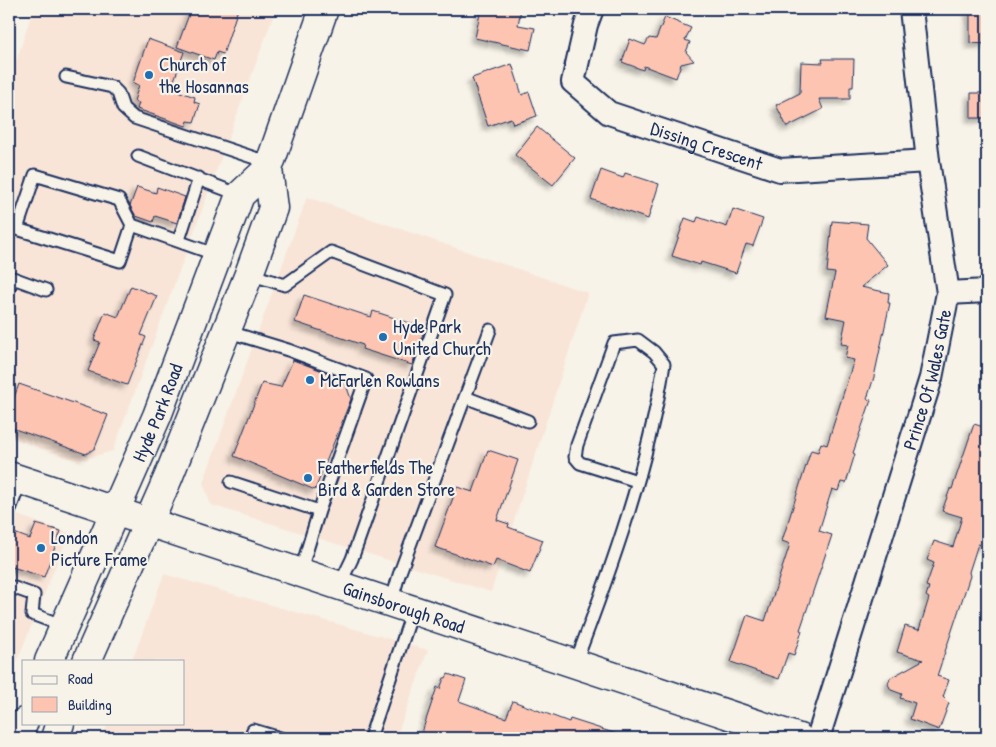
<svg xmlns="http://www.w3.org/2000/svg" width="996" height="747" font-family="'Patrick Hand',sans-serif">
<defs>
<filter id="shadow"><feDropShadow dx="-4.5" dy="4.5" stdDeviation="2.5" flood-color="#0004"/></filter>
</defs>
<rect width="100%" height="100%" fill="#f7f3e8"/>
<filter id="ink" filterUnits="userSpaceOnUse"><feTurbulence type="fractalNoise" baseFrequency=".02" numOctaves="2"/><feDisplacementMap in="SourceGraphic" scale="10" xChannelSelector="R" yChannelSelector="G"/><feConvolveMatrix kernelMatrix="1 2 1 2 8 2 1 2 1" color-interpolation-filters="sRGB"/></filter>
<g filter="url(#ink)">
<path fill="#f9e5d8" d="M33,9H276L113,451L78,461L9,437V84Z
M307,197L588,293L491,592L211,505L203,483Z
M9,512L69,533L9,681Z
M164,574L428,650L396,738H102L108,723H184V661H132Z"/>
<path fill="#fdc5b1" stroke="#1b2f5e" filter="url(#shadow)" d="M191,9H238L223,54L217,52L214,60L177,47Z
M481,9H521L518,25L535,28L530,50L475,38Z
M970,9H987V44L970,43Z
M665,17L691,28L685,40L690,42L686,52L694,61L681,64L676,78L644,66L643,70L622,62L630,39L645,45L649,38L656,39Z
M148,39L184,52L171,89L195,97L194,102L200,104L194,122L188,121L186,126L137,109L139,103L134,101L139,85L133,83Z
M822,59H854L853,87H850V99H819L823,109L787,127L776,105L800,93L801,62L823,63Z
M512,64L522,95L529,92L537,116L513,124L511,118L488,126L472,78Z
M971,93H987V118H971Z
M537,127L575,158L553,185L515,155Z
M601,170L623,178L625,173L659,184L648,219L591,199Z
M137,187L156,193L157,187L185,197L177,223L155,216L153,222L136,216L130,206Z
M733,209L763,219L753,246L746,244L736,273L701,262L700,265L672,256L685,218L696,222L698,217L727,227Z
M832,221L868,224L866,238L888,265L861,287L889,293L888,303H890L874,377L867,399L871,400L853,453L855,454L846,483L841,482L838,491L832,489L819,531L832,535L800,630L802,631L794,655L788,653L779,679L731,662L747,615L765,621L790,544L782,541L811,450L818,452L821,443L827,445L854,360L845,358L848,345L841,344L846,320L826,316L835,273L827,272Z
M131,286L157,296L141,335L146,337L127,385L88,371L100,342L94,340L105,312L118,317Z
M304,295L371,317L373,311L425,328L412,365L362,349L363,345L295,322Z
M293,360L344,379L351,399L315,490L234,456L262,383L281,387Z
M19,384L108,415L95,448L86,454L9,427V411Z
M974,424L987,428V536L984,546L978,544L969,572L970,576L937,676L949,680L943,697L949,703L939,730L910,719L915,703L900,698L902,694L891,690L888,684L890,678L923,660L897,652L905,626L919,630L929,598L926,596L929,587L926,586L934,563L927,560L934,541L953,547L962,517L942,511L950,489H952Z
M488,450L518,460L497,520L509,524L508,527L543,540L530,573L496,560L493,567L435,547L457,487L473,492Z
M36,524L61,531L44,577L9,566V531L30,539Z
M448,674L466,680L459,701L506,718L513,701L569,722L570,719L620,735V738H420L437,687L440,689L444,678H446Z"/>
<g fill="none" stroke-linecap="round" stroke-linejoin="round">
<defs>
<path id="service" d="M66,77L112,87L118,93L123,108L134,118L270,163
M138,156L240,195
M132,225L119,200L35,175L17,229L120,261L132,225L217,255
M179,240L199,178
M249,274L285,285L331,252L445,295L352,559L339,586
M9,288L13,278L46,290
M226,331L288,350L366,379L319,511L300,573
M465,397L528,421
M231,482L319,511
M9,512L21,480
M9,586L34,595L32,614L64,626
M391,603L399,575L490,330
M575,664C612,567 648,467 664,364L654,352L638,340L614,343L577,445L575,457L580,463L637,481
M250,738L253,730L280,738
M370,738L413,610"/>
<g id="minor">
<path id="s1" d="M592,9L586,25L573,82L609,113L780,170L928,161"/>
<path d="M948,293L987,291"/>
<path id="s2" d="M818,738L931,378L948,293L928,161L911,9"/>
</g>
<g id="secondary">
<path id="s3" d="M9,476L799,738"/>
<path id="s4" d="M49,661L157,416L240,195L268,169"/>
<path d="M87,661L168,478L249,274L273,208L268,169L324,9"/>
<path d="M17,738L24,722"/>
<path d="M55,738L60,723"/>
</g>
</defs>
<use href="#service" stroke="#1b2f5e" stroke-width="15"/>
<use href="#minor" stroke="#1b2f5e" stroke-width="26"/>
<use href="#secondary" stroke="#1b2f5e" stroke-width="31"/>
<use href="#service" stroke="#f7f3e8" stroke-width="11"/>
<use href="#minor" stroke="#f7f3e8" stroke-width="22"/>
<use href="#secondary" stroke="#f7f3e8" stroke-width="28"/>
</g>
</g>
<g fill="#1f6fb2" stroke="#f7f3e8" stroke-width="2">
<circle cx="149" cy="75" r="5"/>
<circle cx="383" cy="337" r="5"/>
<circle cx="310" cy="380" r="5"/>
<circle cx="308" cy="478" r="5"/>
<circle cx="41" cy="548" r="5"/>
</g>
<g text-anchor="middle" stroke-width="4.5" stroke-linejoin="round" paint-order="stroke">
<g font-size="19" fill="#1b2f5e" stroke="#f7f3e8" text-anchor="start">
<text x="159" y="71">Church of<tspan x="159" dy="22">the Hosannas</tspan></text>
<text x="393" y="333">Hyde Park<tspan x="393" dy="22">United Church</tspan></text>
<text x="320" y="387">McFarlen Rowlans</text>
<text x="318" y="474">Featherfields The<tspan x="318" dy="22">Bird &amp; Garden Store</tspan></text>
<text x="51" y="544">London<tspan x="51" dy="22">Picture Frame</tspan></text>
</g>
<g font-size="19" fill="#1b2f5e" stroke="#f7f3e8">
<text dy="7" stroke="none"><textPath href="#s1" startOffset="226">Dissing Crescent</textPath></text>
<text dy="7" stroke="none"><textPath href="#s2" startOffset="375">Prince Of Wales Gate</textPath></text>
<text dy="7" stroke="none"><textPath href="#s4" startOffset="271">Hyde Park Road</textPath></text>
<text dy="7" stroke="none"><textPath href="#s3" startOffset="416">Gainsborough Road</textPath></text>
</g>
</g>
<rect width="996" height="747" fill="none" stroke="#f7f3e8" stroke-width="30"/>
<rect x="15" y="15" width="966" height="717" fill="none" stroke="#1b2f5e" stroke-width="2" filter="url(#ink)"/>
<rect x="22" y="660" width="162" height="65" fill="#f7f3e8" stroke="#9fa5b1"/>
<rect x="32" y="676" width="25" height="8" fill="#f7f3e8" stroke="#9fa5b1"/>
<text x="68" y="684" font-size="15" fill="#1b2f5e">Road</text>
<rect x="32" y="697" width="25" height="15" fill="#fdc5b1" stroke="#9fa5b1"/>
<text x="68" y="710" font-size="15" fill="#1b2f5e">Building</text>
</svg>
